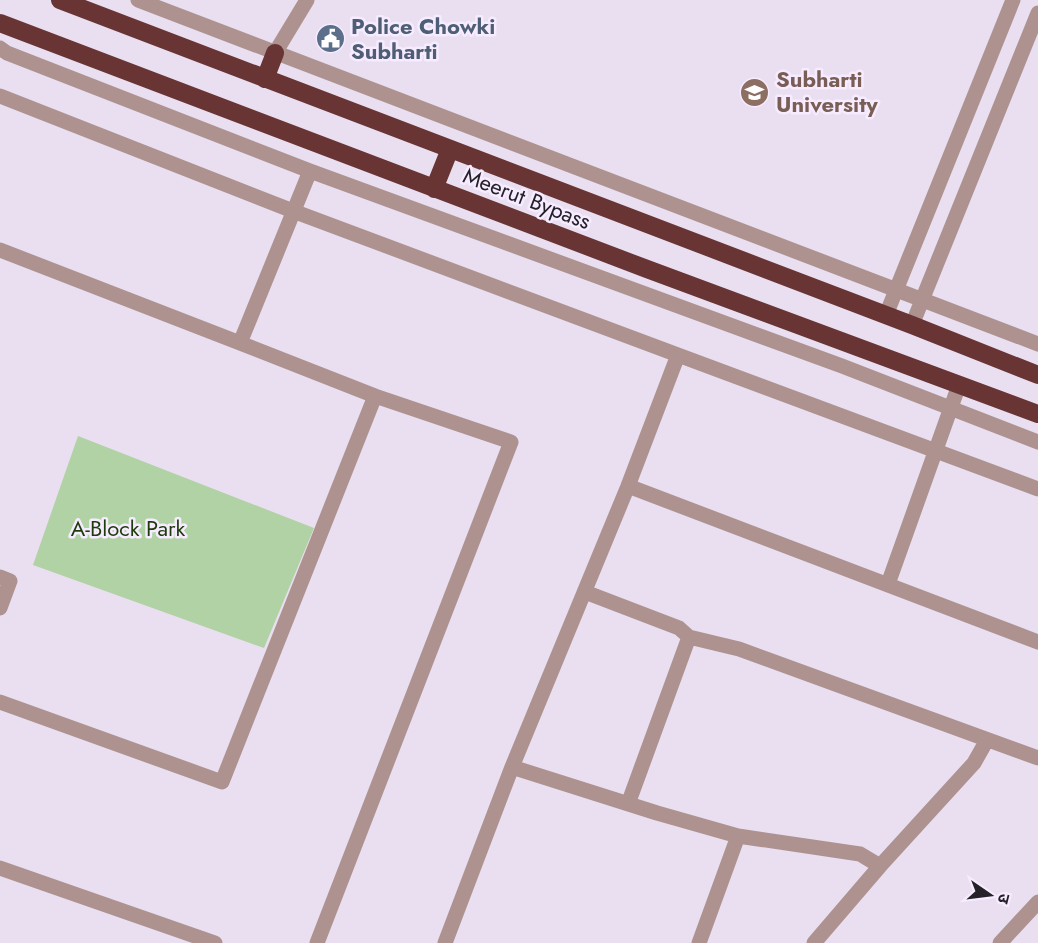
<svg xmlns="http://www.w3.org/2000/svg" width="1038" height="943" font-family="Jost,'Noto Sans Devanagari',sans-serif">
<rect width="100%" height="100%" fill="#e9dff1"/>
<path fill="#b1d2a4" d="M78,436L314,528L264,648L33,565Z"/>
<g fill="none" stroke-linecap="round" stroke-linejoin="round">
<path stroke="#ad9290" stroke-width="15" d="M138,0L1038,344
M0,48L7,53L310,171L842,366L1038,442
M275,53L307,0
M0,96L293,211L678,355L628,486L512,767L657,813L738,836L860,854L880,866
M310,171L240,343L375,396L511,442L317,943
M0,250L240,343
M886,315L1013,0
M912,325L1038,13
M678,355L1038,489
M628,486L1038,642
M0,577L10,581L0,608
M888,584L959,385
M585,592L679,628L689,637L739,649L1038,758
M0,702L222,782L375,396
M628,804L689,637
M0,868L215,943
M445,943L512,767
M699,943L738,836
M814,943L880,866L974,763L987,740
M1000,943L1038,902"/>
<path stroke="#693534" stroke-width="18" d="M60,0L912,325L1038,375
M0,23L647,269L1038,414
M265,79L275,53
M434,189L450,149"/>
</g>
<defs>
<symbol id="civic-disc" viewBox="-11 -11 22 22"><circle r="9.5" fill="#5c6f8a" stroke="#f7ecff"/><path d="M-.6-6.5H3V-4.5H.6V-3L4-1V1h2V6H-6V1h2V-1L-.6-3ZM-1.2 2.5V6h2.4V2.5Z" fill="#fff"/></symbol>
<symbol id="university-disc" viewBox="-11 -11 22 22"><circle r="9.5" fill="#8d6e63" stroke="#f7ecff"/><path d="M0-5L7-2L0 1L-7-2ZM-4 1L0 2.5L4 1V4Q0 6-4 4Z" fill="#fff"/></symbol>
</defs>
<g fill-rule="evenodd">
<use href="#civic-disc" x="314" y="22" width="33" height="33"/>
<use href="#university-disc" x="738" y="76" width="33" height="33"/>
</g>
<g text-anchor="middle" stroke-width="5" stroke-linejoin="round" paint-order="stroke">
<g font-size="22" font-weight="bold" fill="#4e5e75" stroke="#f7ecff" text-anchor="start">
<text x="351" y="34">Police Chowki<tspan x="351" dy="25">Subharti</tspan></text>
</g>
<g font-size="22" font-weight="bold" fill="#785e54" stroke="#f7ecff" text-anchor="start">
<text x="776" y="87">Subharti<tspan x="776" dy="25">University</tspan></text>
</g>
<g font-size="22" fill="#252128" stroke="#f7ecff">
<text transform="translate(527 198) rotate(21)" y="8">Meerut Bypass</text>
</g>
<g font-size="22" fill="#1d3c0b" stroke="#f7ecff">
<text x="128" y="536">A-Block Park</text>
</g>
</g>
<g transform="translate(990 895) rotate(104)" stroke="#f7ecff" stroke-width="4.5" paint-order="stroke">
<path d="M0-4.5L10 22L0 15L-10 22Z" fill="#252128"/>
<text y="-9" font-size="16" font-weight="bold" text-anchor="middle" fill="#252128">उ</text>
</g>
</svg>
